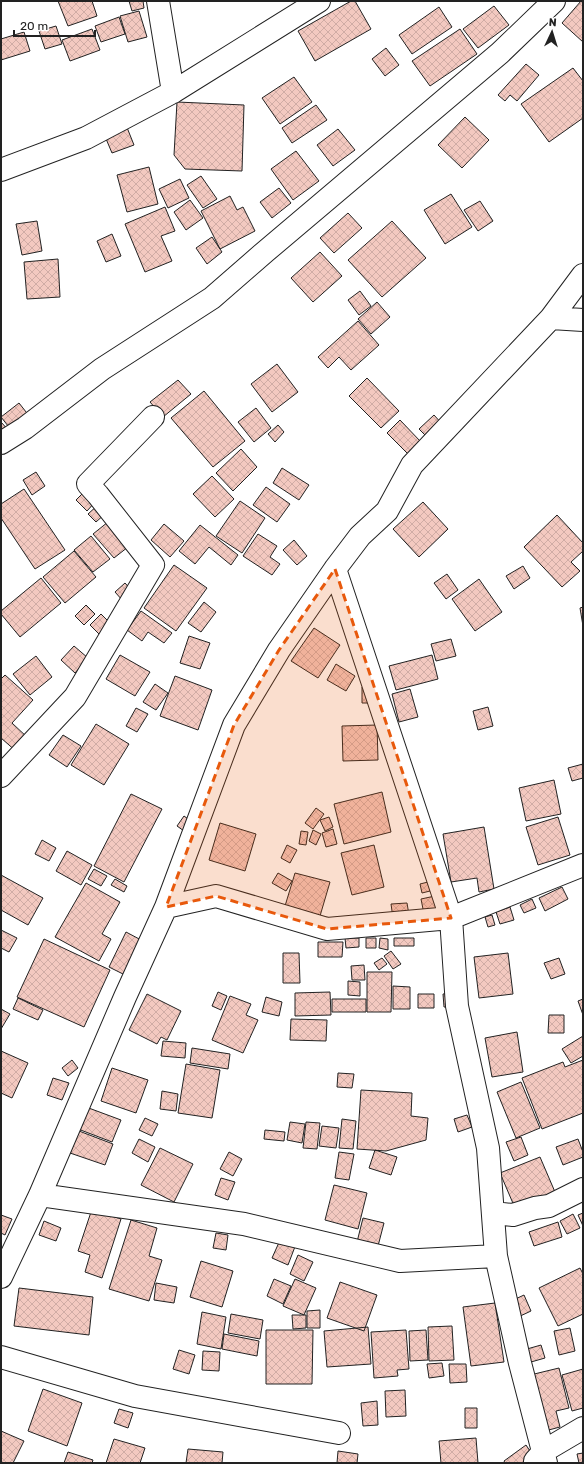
<svg xmlns="http://www.w3.org/2000/svg" width="584" height="1464" font-family="Rubik,sans-serif">
<defs>
<pattern id="building-cross-hatch" width="8" height="8" patternUnits="userSpaceOnUse"><rect width="8" height="8" fill="#f3c9c0"/><path d="M0 0l8 8M0 8l8-8" fill="none" stroke="#d0aca5"/></pattern>
</defs>
<rect width="100%" height="100%" fill="#fff"/>
<path fill="url(#building-cross-hatch)" stroke="#222" d="M58,1H92L97,16L68,26Z
M129,1H143L144,8L132,11Z
M351,1H355L371,29L315,61L298,31Z
M581,1H583V42L562,23Z
M494,6L509,25L478,48L463,29Z
M439,7L452,27L412,54L399,35Z
M139,11L147,37L128,42L120,16Z
M119,17L125,34L101,42L95,26Z
M56,26L62,44L45,49L39,31Z
M92,29L100,50L70,61L62,40Z
M460,29L477,54L430,86L412,61Z
M24,32L30,51L1,60V39Z
M386,48L399,65L385,76L372,59Z
M526,64L539,75L517,101L510,95L505,101L498,95Z
M573,68L583,81V118L549,142L521,104Z
M294,77L312,102L280,124L262,98Z
M177,102L244,105L242,171L185,169L174,155Z
M316,105L327,120L292,143L282,128Z
M465,117L489,140L462,168L438,145Z
M126,125L134,145L112,153L104,134Z
M338,129L355,150L333,166L317,145Z
M296,151L319,181L293,200L271,169Z
M149,167L158,204L127,212L117,175Z
M201,176L217,199L203,208L187,185Z
M180,179L189,198L168,208L159,189Z
M279,188L291,203L272,218L260,202Z
M451,194L472,227L445,244L424,210Z
M230,196L237,210L243,207L255,231L220,249L201,211Z
M190,200L203,218L186,230L174,212Z
M480,201L493,221L478,231L464,210Z
M165,207L175,231L161,236L172,261L145,272L125,224Z
M348,213L362,228L334,253L320,238Z
M37,221L42,251L22,255L16,224Z
M392,221L426,258L382,297L348,260Z
M112,234L121,256L106,262L97,241Z
M212,237L222,252L207,264L196,248Z
M320,252L342,276L313,302L291,278Z
M58,259L60,297L27,299L24,262Z
M360,291L371,306L359,315L348,300Z
M377,302L390,317L371,334L358,319Z
M358,321L379,345L351,370L339,357L328,368L318,357Z
M277,364L298,392L272,412L251,384Z
M367,378L399,411L381,428L349,396Z
M178,380L191,394L163,417L150,402Z
M204,391L245,441L213,467L171,418Z
M19,403L30,417L12,431L1,417Z
M256,408L271,428L254,442L238,422Z
M434,415L443,425L428,438L419,429Z
M400,420L421,442L408,454L387,433Z
M1,422L10,432L1,439Z
M278,425L284,432L275,442L268,434Z
M241,449L257,467L233,491L216,473Z
M282,468L309,485L299,500L273,483Z
M36,472L45,486L32,495L23,480Z
M212,476L234,499L215,517L193,494Z
M266,487L290,504L277,522L253,505Z
M24,489L65,550L35,569L1,518V504Z
M85,491L96,501L87,511L76,500Z
M240,501L265,518L242,553L216,536Z
M423,502L448,529L419,557L393,529Z
M98,505L106,513L96,522L88,514Z
M557,515L583,543V551L571,562L580,571L562,587L524,547Z
M108,522L128,547L114,558L93,534Z
M164,524L184,541L170,557L151,540Z
M200,525L238,555L231,565L209,547L195,564L179,551Z
M258,534L277,546L270,557L280,564L272,575L243,556Z
M91,536L110,559L93,572L74,550Z
M294,540L307,556L297,565L283,550Z
M74,551L96,577L65,603L43,577Z
M174,565L207,588L176,631L144,608Z
M523,566L530,578L514,589L506,576Z
M447,574L458,590L446,599L434,583Z
M41,578L61,603L20,637L1,614V611Z
M479,579L502,612L475,631L452,599Z
M125,583L133,592L123,601L115,592Z
M204,602L216,612L201,632L188,623Z
M86,605L95,614L84,625L75,616Z
M583,607V626L580,608Z
M141,611L172,633L164,643L148,632L142,641L127,630Z
M101,614L111,624L100,635L90,625Z
M314,628L340,645L318,678L291,661Z
M189,636L210,643L200,669L180,663Z
M451,639L456,656L436,661L431,644Z
M74,646L88,658L75,673L61,660Z
M120,655L150,672L135,696L106,679Z
M432,655L438,679L396,690L389,666Z
M36,656L52,677L30,695L13,674Z
M336,664L355,676L346,691L327,680Z
M5,675L33,700L12,723L28,738L17,752L1,738V679Z
M175,676L212,690L198,730L160,716Z
M155,684L168,693L156,710L143,702Z
M362,687H374V703H362Z
M410,689L418,717L399,722L392,694Z
M488,707L493,726L478,730L473,711Z
M136,708L148,714L137,732L126,726Z
M96,724L129,744L104,785L71,765Z
M377,725L378,760L343,761L342,726Z
M63,735L81,746L67,767L49,755Z
M583,764V778L572,781L568,768Z
M554,780L561,814L526,821L519,788Z
M382,792L391,832L344,844L334,804Z
M131,794L162,809L124,882L94,866Z
M316,808L324,814L313,829L305,823Z
M184,816L191,821L184,831L177,826Z
M329,817L333,827L325,831L320,820Z
M558,817L570,855L538,865L526,827Z
M220,823L256,834L245,871L209,860Z
M484,827L494,889L479,892L477,878L451,882L443,834Z
M333,829L337,844L326,847L322,833Z
M313,830L321,834L316,845L309,841Z
M301,831L308,832L306,845L299,844Z
M42,840L56,848L49,861L35,854Z
M287,845L297,850L290,863L281,858Z
M374,845L384,887L352,895L341,853Z
M67,851L92,865L81,885L56,871Z
M94,869L107,876L101,886L88,879Z
M278,873L292,881L286,891L272,883Z
M295,873L330,882L320,916L285,906Z
M1,875L43,898L28,925L1,910Z
M115,879L127,886L124,892L111,885Z
M432,881L434,890L422,893L420,884Z
M86,883L120,902L102,934L111,939L99,961L55,937Z
M562,887L568,899L545,911L539,898Z
M435,896L438,911L424,914L421,899Z
M532,899L536,908L524,913L520,905Z
M407,903L409,915L393,918L391,904Z
M510,907L514,920L500,924L496,912Z
M492,915L495,925L488,927L485,917Z
M1,930L17,938L9,952L1,948Z
M126,932L143,941L127,976L109,967Z
M345,938H359V947L346,948Z
M366,938H376V948H366Z
M380,938L388,939V950L379,948Z
M394,938H414V946H394Z
M44,939L110,970L84,1027L17,997Z
M318,942H343L342,957H318Z
M391,951L401,964L393,969L384,956Z
M283,953H299L300,983H283Z
M508,953L513,994L479,998L474,957Z
M382,958L387,964L379,970L374,963Z
M559,958L565,974L551,979L544,963Z
M364,965L365,980H352L351,966Z
M367,972H392L391,1012H367Z
M348,981L360,982V996L348,995Z
M393,986L410,987V1009H393Z
M218,992L227,996L221,1010L212,1006Z
M330,992L331,1015L295,1016V993Z
M454,993L455,1007H444L443,994Z
M147,994L181,1011L167,1040L161,1037L157,1044L129,1030Z
M418,994H434V1008H418Z
M230,996L251,1004L246,1015L258,1020L243,1053L212,1040Z
M266,997L282,1002L279,1016L262,1012Z
M18,998L43,1010L38,1020L13,1009Z
M332,999H366V1012H332Z
M583,999V1015L578,1001Z
M1,1009L10,1014L1,1029Z
M549,1015H564V1033H548Z
M291,1019L327,1020L326,1041L290,1040Z
M517,1032L523,1072L492,1077L485,1038Z
M583,1036V1056L571,1063L562,1049Z
M163,1041L186,1043L185,1058L161,1056Z
M192,1048L230,1054L228,1069L190,1063Z
M1,1051L28,1063L12,1098L1,1093Z
M72,1060L78,1068L68,1076L62,1068Z
M583,1060V1113L542,1129L522,1078L563,1062L565,1067Z
M186,1064L220,1070L212,1118L178,1113Z
M112,1068L148,1080L136,1113L101,1101Z
M338,1073L354,1074L352,1088L337,1087Z
M53,1078L69,1083L62,1100L47,1095Z
M521,1082L540,1128L516,1138L497,1092Z
M361,1090L412,1093L411,1116L428,1118L426,1140L386,1151L357,1149Z
M162,1091L178,1094L176,1111L160,1109Z
M86,1107L121,1120L112,1142L78,1129Z
M467,1115L472,1127L458,1132L454,1119Z
M145,1118L158,1124L152,1136L139,1130Z
M342,1119L356,1121L353,1149L339,1148Z
M290,1122L305,1124L302,1143L287,1140Z
M306,1122L320,1123L317,1149L303,1148Z
M322,1126L339,1128L336,1148L319,1146Z
M265,1130L285,1132L284,1141L264,1139Z
M79,1131L113,1144L105,1165L70,1153Z
M521,1137L528,1155L514,1161L506,1142Z
M139,1139L155,1147L148,1162L132,1153Z
M578,1139L583,1152V1157L563,1165L556,1147Z
M160,1148L193,1164L174,1202L141,1185Z
M375,1150L397,1157L391,1175L369,1168Z
M229,1152L242,1159L233,1176L220,1169Z
M339,1152L354,1154L349,1180L335,1178Z
M540,1157L555,1192L515,1208L500,1173Z
M221,1178L235,1182L228,1200L215,1195Z
M334,1185L367,1193L358,1229L325,1220Z
M92,1209L121,1219L102,1278L85,1272L90,1255L78,1251Z
M583,1213V1226L578,1215Z
M573,1214L580,1228L567,1234L560,1221Z
M1,1215L12,1219L5,1235L1,1233Z
M363,1218L384,1223L378,1246L357,1242Z
M131,1220L157,1228L149,1256L162,1260L149,1301L109,1289Z
M44,1221L61,1228L56,1241L39,1235Z
M558,1222L562,1237L534,1246L529,1232Z
M216,1233L228,1235L226,1250L213,1248Z
M281,1238L296,1244L288,1265L272,1258Z
M298,1255L313,1262L304,1281L290,1274Z
M201,1261L233,1271L222,1307L190,1297Z
M580,1268L583,1274V1314L558,1326L539,1288Z
M274,1279L291,1286L283,1304L267,1296Z
M295,1279L316,1288L304,1315L283,1306Z
M340,1282L377,1295L364,1331L327,1318Z
M156,1283L177,1287L174,1303L154,1300Z
M19,1288L93,1297L89,1335L14,1326Z
M524,1295L531,1311L516,1318L509,1302Z
M495,1303L504,1362L471,1366L463,1307Z
M320,1310V1328H307V1311Z
M202,1312L226,1317L221,1349L197,1344Z
M231,1314L263,1320L260,1339L228,1333Z
M292,1315H306V1328L293,1329Z
M452,1326L454,1360L429,1361L428,1327Z
M368,1327L371,1364L327,1367L324,1331Z
M570,1328L575,1351L559,1355L554,1331Z
M266,1330H313L312,1384H266Z
M406,1330L409,1369L397,1370L398,1376L374,1378L371,1332Z
M426,1330L428,1360L410,1361L409,1331Z
M224,1334L259,1341L257,1356L222,1349Z
M541,1345L545,1358L531,1362L527,1349Z
M179,1350L195,1355L189,1374L173,1369Z
M203,1351L220,1352L219,1371L202,1370Z
M442,1363L444,1376L429,1378L427,1364Z
M449,1364H466L467,1382L450,1383Z
M559,1368L569,1408L556,1411L560,1427L541,1432L526,1376Z
M583,1369V1408L572,1411L562,1375Z
M43,1389L82,1403L67,1446L28,1431Z
M405,1390L406,1416L386,1417L385,1391Z
M377,1401L378,1425L363,1426L361,1403Z
M465,1408H477V1428H465Z
M119,1409L133,1413L128,1428L114,1423Z
M1,1431L24,1441L13,1463H1Z
M476,1438L478,1463H441L439,1441Z
M114,1439L145,1448L140,1463H106Z
M526,1445L534,1457L526,1463H505L504,1461Z
M188,1449L223,1452L222,1463H186Z
M338,1451L358,1454L357,1463H337Z
M68,1452L93,1460L92,1463H64Z
M583,1453V1463H579L577,1454Z"/>
<g fill="none" stroke-linecap="round" stroke-linejoin="round">
<defs>
<path id="minor" d="M158,1L173,92
M1,170L86,138L173,92L319,1
M551,318L583,320
M335,569L451,918L457,1006L488,1148L496,1256L520,1363L546,1463
M1,776L75,697L153,565L98,495L88,484L153,417
M166,907L216,896L327,929L451,918L583,865
M40,1195L244,1224L400,1261L496,1256
M493,1213L513,1215L535,1208L549,1206L583,1189
M1,1277L40,1195L125,997L166,907L234,725L279,650L335,569L360,536L387,511L412,465L551,318L583,275
M1,1357L135,1396L339,1433
M535,1461L544,1451L583,1428"/>
<path id="tertiary" d="M1,443L25,428L102,369L212,298L266,251L500,53L554,1"/>
</defs>
<use href="#minor" stroke="#222" stroke-width="24"/>
<use href="#tertiary" stroke="#222" stroke-width="24"/>
<use href="#minor" stroke="#fff" stroke-width="22"/>
<use href="#tertiary" stroke="#fff" stroke-width="22"/>
</g>
<path fill="#e8590c" fill-opacity="0.2" stroke="#e8590c" stroke-width="3" stroke-dasharray="8 5" stroke-linejoin="round" d="M335,569L451,918L327,929L216,896L166,907L234,725L279,650Z"/>
<rect width="584" height="1464" fill="none" stroke="#222222" stroke-width="4"/>
<g transform="translate(552 32) rotate(4)" stroke="#ffffff" stroke-width="3" paint-order="stroke">
<path d="M0-3L7 15L0 10L-7 15Z" fill="#222222"/>
<text y="-6" font-size="11" font-weight="bold" text-anchor="middle" fill="#222222">N</text>
</g>
<path d="M14 30v6h81v-6" fill="none" stroke="#222222" stroke-width="2"/>
<text x="20" y="30" font-size="12" fill="#222222" stroke="#ffffff" stroke-width="3" paint-order="stroke">20 m</text>
</svg>
